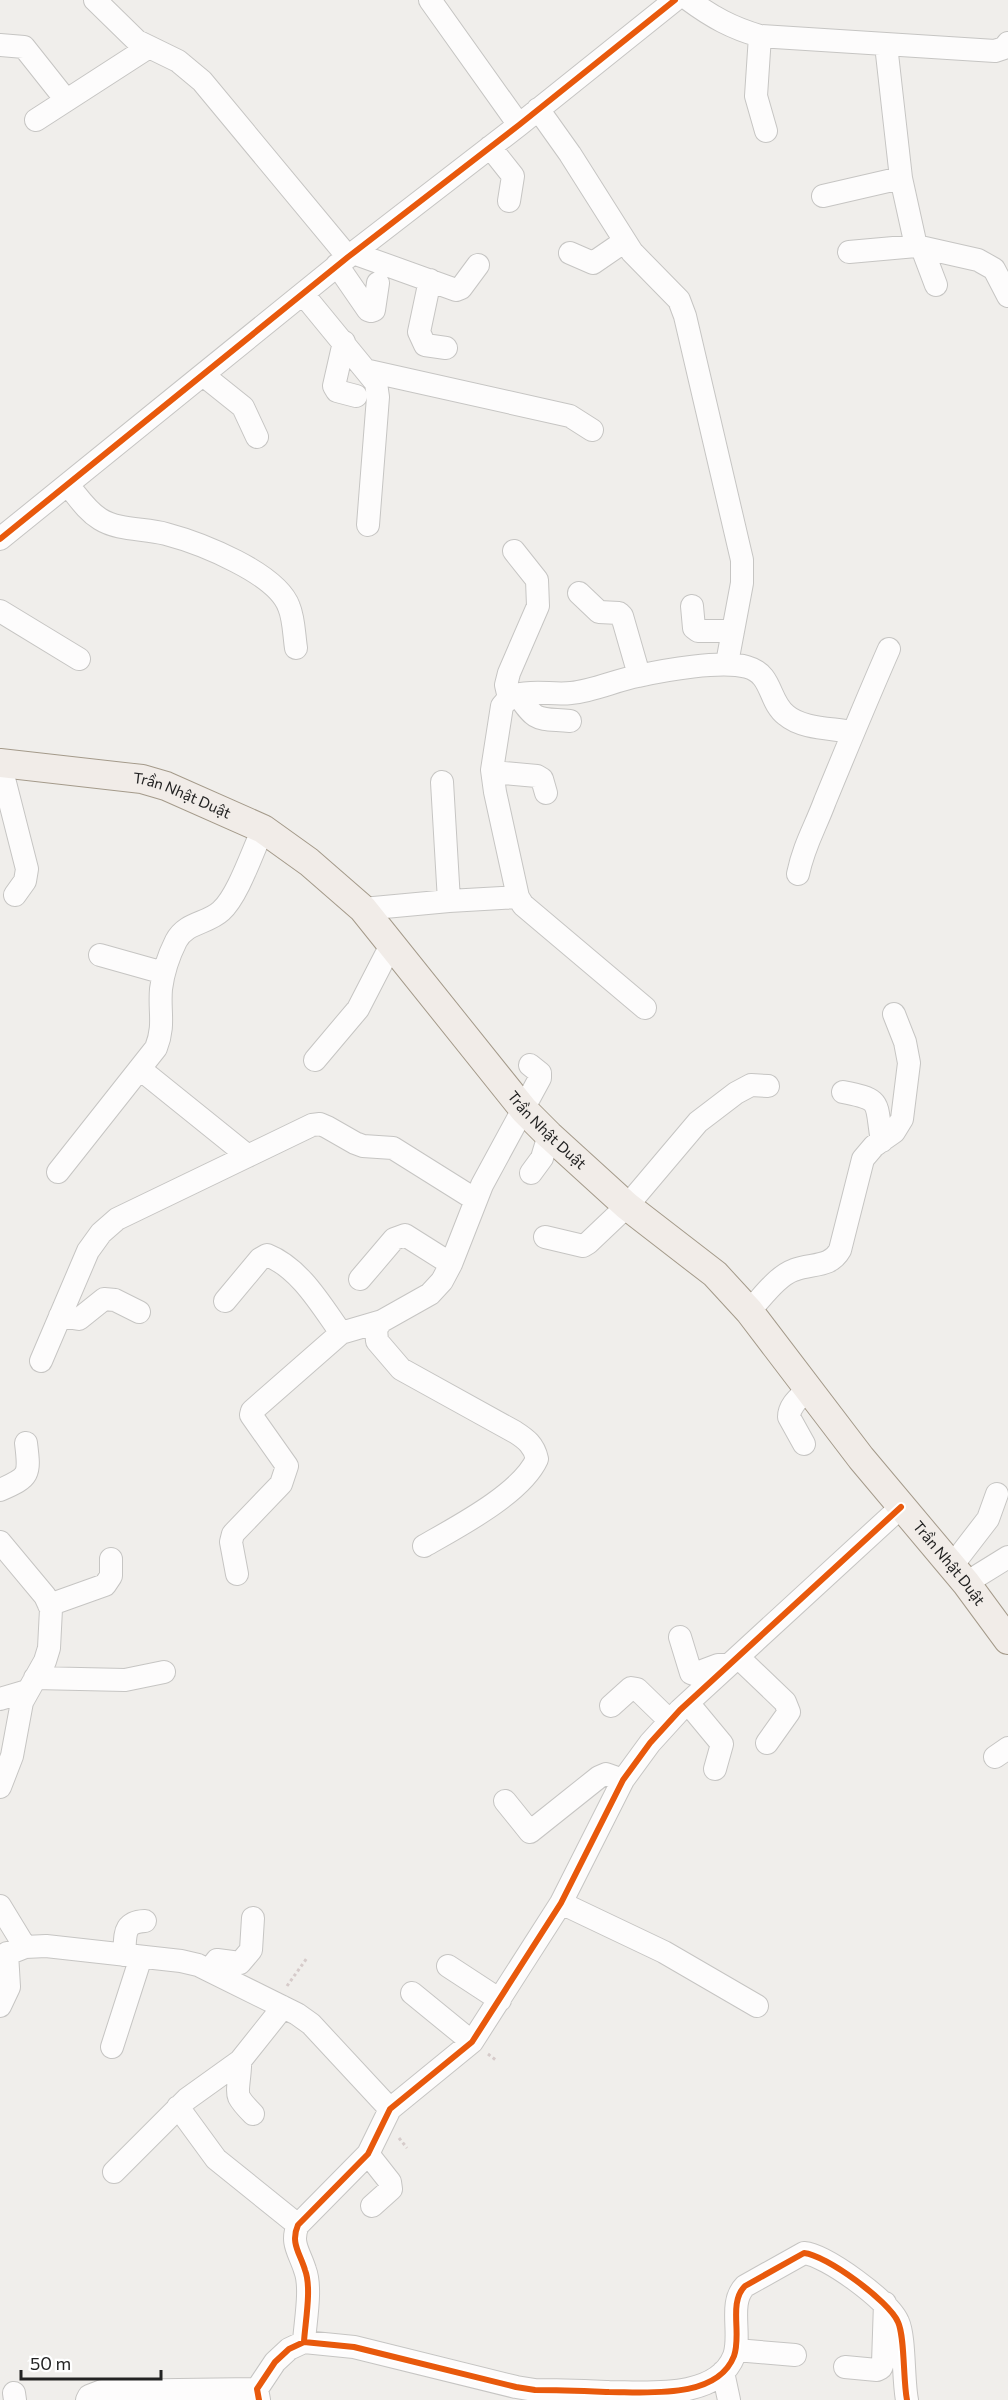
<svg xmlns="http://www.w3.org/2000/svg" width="1008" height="2400" font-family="Commissioner,sans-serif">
<rect width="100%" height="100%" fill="#f0eeeb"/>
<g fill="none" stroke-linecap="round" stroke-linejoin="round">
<defs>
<path id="minor" d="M95,0L137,41L178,61L202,81L348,257
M430,0L519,125
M689,0C712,17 732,28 760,36L995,51L1004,48L1008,43
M760,36L756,96L766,131
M0,45L24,47L66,100
M886,45L901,178L916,246L978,260L994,269L1008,296
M538,109L570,154L632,252L679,300L685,316L742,560V583L727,663
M36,120L149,47
M490,147L513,176L509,201
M823,196L901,178
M922,248L936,285
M849,252L916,246
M353,253L456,290L461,288L478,265
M570,253L593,263L625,241
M337,265L368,310L371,311L374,310L378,283
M430,280L419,332L425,345L446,348
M303,294L376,383L378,397L368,525
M344,342L334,386L337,391L356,396
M369,371L570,416L592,430
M203,375L243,407L257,437
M68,485C78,497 87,511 100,519C119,531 145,528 166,534C200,543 277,573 289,607C294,619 294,635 296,648
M0,539L348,257L519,125L675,0
M579,593L599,612L619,613L622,616L639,675
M692,606L694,628L698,631H733
M0,611L79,659
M517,694C537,723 536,718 570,721
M509,698L506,685L509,673L538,606L537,580L514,551
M0,763L27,869L25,881L15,895
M493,772L537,776L542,779L546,793
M442,782L449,901
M798,874C804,845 815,828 825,801C846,750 867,699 889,649
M363,909L449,901L518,897
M100,955L164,973
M645,1008L523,905L518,897L495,792L492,770L502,706C506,701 510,697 516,695C533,690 554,695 571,693C594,691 616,680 638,676C665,670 721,660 747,667C773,674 768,701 786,715C802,729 832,728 852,732
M315,1060L358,1009L391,945
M140,1069L248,1156
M843,1092C884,1100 875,1102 882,1141
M58,1172L156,1048C165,1025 159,1012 161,989C163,973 169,955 176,941C186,922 207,924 221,911C238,896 253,850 263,829
M531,1173L542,1158L549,1135
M545,1237L583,1246L588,1243L627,1206L698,1122L736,1093L751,1085L768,1086
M360,1279L394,1239L405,1235L451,1264
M225,1301L260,1259L267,1255C300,1268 321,1305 341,1333
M749,1311C762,1298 777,1276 794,1270C812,1263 830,1268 840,1250L863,1159L874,1146L894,1132L902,1119L909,1063L905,1042L894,1014
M60,1316L79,1319L104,1299L115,1300L139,1312
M382,1321L376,1328L377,1341L401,1369L515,1432C526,1439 534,1445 537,1459C521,1494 457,1527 424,1546
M41,1361L88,1251L101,1233L117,1219L312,1125L320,1124L327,1127L355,1143L363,1146L393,1148L476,1200
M804,1444L789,1417C789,1405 800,1397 808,1389
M0,1490C30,1477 30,1475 26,1443
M0,1542L45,1596L51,1609L49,1648L45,1661L22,1702L12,1756L0,1787
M951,1567L988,1519L997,1494
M237,1574L231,1542L233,1534L281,1484L287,1466L251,1415L252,1411L341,1333L382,1321L430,1294L442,1281L451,1264L482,1185L540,1078V1073L530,1065
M966,1583L1008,1557
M49,1605L105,1585L111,1576V1559
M680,1637L691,1673L694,1674L718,1665H725
M738,1657L785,1702L789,1712L767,1743
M35,1678L125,1680L164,1672
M0,1699L27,1691
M688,1703L722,1744L715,1769
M611,1706L631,1688L637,1689L670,1721
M995,1757L1008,1748
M505,1801L530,1832L599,1777L606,1774L623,1780
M561,1903L664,1952L757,2006
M0,1906L25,1947
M124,1955C126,1935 122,1922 145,1921
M0,1957L25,1947L46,1946L181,1961L198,1965L297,2014L311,2024L390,2109
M448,1966L500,2000
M209,1970L217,1960L240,1963L251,1950L253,1918
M412,1993L472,2042
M0,2006L9,1987L7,1953
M112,2047L141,1957
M240,2061C241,2072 236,2090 239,2097C242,2103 248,2109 253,2114
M178,2107L216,2159L298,2225
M368,2154L390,2182L391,2189L372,2206
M114,2172L187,2099L240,2061L283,2007
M304,2342C305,2323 312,2288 305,2270C300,2253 290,2243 298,2225L368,2154L390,2109L472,2042L561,1903L623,1780L650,1743L680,1710L901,1507
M736,2350L795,2355
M845,2367L877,2370L881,2368L883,2363L885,2303
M723,2372L729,2400
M14,2393L15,2400
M87,2400L89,2396L102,2391L257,2389
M259,2400L257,2389L275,2362L289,2349L304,2342L354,2347L516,2387L535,2390C560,2390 584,2391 609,2392C646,2392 717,2400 734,2356C742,2334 728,2303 745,2286L804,2253C826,2255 889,2301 898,2322C905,2337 903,2381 907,2400"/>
<g id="major">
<path id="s1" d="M0,763L142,779L166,786L263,829L309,862L363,909L524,1110L549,1135L627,1206L715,1274L749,1311L861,1458L966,1583L1008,1640"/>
</g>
</defs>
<use href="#minor" stroke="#c6c5c3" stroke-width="24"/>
<use href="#major" stroke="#a49a8a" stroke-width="30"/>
<path stroke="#d6cbca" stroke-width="3" stroke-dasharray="3 3" stroke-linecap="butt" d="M287,1986L307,1958
M488,2054L497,2061
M399,2138L407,2148"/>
<use href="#minor" stroke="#fdfcfc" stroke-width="22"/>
<use href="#major" stroke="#f1ece8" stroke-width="28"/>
<defs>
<path id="cycleway" d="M0,539L348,257L519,125L675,0
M304,2342C305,2323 312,2288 305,2270C300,2253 290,2243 298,2225L368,2154L390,2109L472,2042L561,1903L623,1780L650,1743L680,1710L901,1507
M259,2400L257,2389L275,2362L289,2349L304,2342L354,2347L516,2387L535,2390C560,2390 584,2391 609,2392C646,2392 717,2400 734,2356C742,2334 728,2303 745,2286L804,2253C826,2255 889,2301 898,2322C905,2337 903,2381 907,2400"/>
</defs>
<use href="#cycleway" stroke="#fff" stroke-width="10"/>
<use href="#cycleway" stroke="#e8590c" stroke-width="6"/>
</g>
<g text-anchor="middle" stroke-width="5" stroke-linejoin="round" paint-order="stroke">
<g font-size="15" fill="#222" stroke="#fff">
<text dy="5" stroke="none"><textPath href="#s1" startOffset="186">Trần Nhật Duật</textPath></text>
<text dy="5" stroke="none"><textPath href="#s1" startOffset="690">Trần Nhật Duật</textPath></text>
<text dy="5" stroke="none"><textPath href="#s1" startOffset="1284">Trần Nhật Duật</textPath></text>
</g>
</g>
<path d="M21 2370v9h140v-9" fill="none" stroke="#222222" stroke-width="3"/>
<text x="30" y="2370" font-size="18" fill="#222222" stroke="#ffffff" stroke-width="4.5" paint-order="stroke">50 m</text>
</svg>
